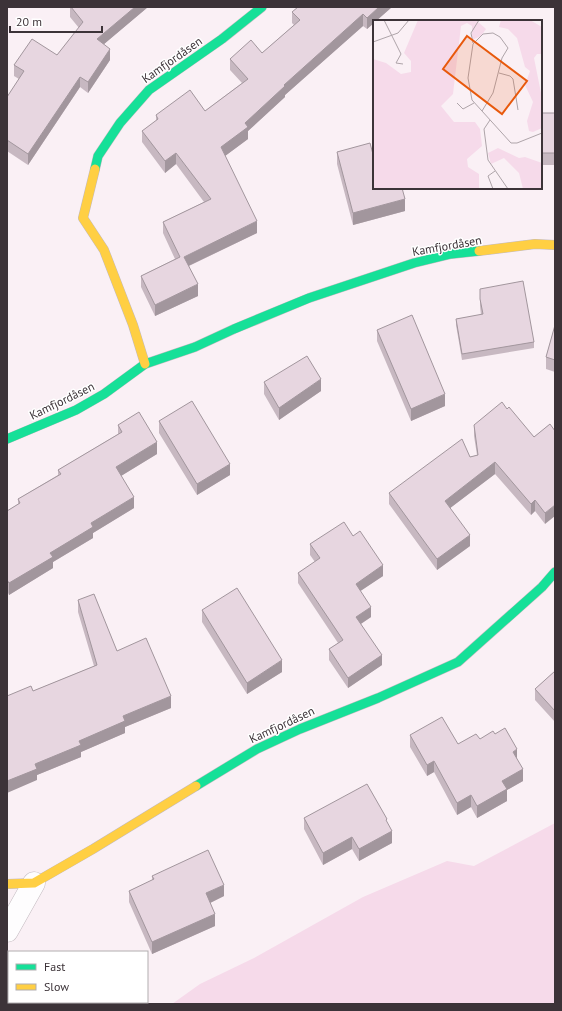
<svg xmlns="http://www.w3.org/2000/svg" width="562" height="1011" font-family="'PT Sans',sans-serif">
<rect width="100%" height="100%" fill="#faf0f5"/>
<path fill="#f6daea" d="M555,823V1004H172L200,984L254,958L363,897L447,861L474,866Z"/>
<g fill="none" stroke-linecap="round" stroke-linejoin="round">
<defs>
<path id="street" d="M7,931L34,883"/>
<path id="fast" d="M95,169L98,156L120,123L149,90L222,39L262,7
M7,439L76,410L104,394L145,364L195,347L234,329L309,298L414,263L451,254L479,251
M196,786L257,749L300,729L378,698L458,662L542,587L555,572"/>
<path id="slow" d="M95,169L83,218L104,250L133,325L145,364
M479,251L535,244L555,245
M7,884L34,883L93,849L196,786"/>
</defs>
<use href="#street" stroke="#c2babf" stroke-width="23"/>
<use href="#fast" stroke="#c2babf" stroke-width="10"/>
<use href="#slow" stroke="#c2babf" stroke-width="10"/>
<use href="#street" stroke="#fefdfe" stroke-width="22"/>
<use href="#fast" stroke="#16e098" stroke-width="9"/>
<use href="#slow" stroke="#ffcf43" stroke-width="9"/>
</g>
<path fill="#c7b8c1" d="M70,7H148L104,44L110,60L88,93L80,87L28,165L7,151V97L19,79L14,76V65L57,55L79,28L70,17Z
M298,7H392L367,29L363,26L285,95V97L248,131V139L225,156L257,233L189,266L198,296L155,316L141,287V276L175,259L163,233V222L204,202L176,164L165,173L142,142V131L156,121V115L205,111L242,83L230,70V59L262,53L294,25L292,23V12Z
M541,113H555V165H541Z
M337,152L374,188L405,211L353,225L337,164Z
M480,289L534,342V348L462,360L456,325V319L481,315L480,306Z
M555,325V372L546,369V357Z
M377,330L445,406L411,421L377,341Z
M264,382L321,391L279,420L264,394Z
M507,409L534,437L550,424L545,524L535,511L531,515L495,474L450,508L470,546L437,570L389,504V493L470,457L477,455L474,436V425Z
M159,421L230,475L197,495L159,433Z
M118,425L157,454L121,476L134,508L93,533V538L53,562V568L9,595L7,591V511L18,504V499L58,475V470L118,434Z
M353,536L383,576L360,591L371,617L361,624L382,665L348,688L329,660V649L338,643L298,583V573L315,562L310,555V544Z
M78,600L117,651L171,708L125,727V733L81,752V757L37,775V780L33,691L94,666L78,612Z
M202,610L282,672L247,694L202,622Z
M555,671V722L535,700V689Z
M410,735L458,744L480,739L517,759L523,781L507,790V801L477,818L471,807L457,815L434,772L427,776L410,747Z
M304,818L387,822L392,843L359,861L352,849L323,865L304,829Z
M152,876L224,896L210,903L215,926L152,954L129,902V891L152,880Z"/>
<path fill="#a2969d" d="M135,7H148L97,50V39Z
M379,7H392L376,21H374V23L367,29V18Z
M363,14V26L285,95V97L248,131V139L221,159V147L245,123L284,85Z
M110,49V60L88,93V82Z
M80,77V87L28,165V154Z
M176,153V164L165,173V161Z
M405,199V211L353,225V213Z
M257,221V233L184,268V257Z
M198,284V296L155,316V305Z
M321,379V391L279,420V408Z
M445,394V406L411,421V409Z
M157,442V454L116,479V467Z
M495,462V474L445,512V501Z
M230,464V475L197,495V484Z
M134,497V508L93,533V538L53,562V568L9,595V583L91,523Z
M535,500V511L531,515V504Z
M555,505V516L545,524V513Z
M470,535V546L437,570V559Z
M383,565V576L356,594V584Z
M371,607V617L356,627V617Z
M382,655V665L348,688V678Z
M282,660V672L247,694V683Z
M171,696V708L125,727V733L81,752V757L37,775V780L7,793V781L35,764L123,716Z
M517,749V761L513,752Z
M434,761V772L427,776V765Z
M523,769V781L507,790V801L477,818V806L502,781Z
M471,795V807L457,815V803Z
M392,831V843L359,861V849Z
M352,837V849L323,865V853Z
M224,885V896L206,905V893Z
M215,914V926L152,954V942Z"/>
<path fill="#e7d6e0" stroke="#a2969d" d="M71,7H135L97,39L110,49L88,82L80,77L28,154L7,140V97L24,71L14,65L32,39L57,55L83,22Z
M298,7H379L367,18L363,14L284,85L285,86L245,123L248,127L221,147L257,221L184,257L198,284L155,305L141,276L180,257L163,222L211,199L176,153L165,161L142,131L158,119L156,115L190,90L205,111L248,79L230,59L251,40L262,53L300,20L292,12Z
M541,113H555V153H541Z
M370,143L374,158V188H402L405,199L353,213L337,152Z
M523,281L534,342L462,354L456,319L483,314L480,299V289Z
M412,315L445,394L411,409L377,330Z
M555,325V360L546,357Z
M307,356L321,379L279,408L264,382Z
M192,401L230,464L197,484L159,421Z
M502,402L507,409L509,407L534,437L550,424L555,431V505L545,513L535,500L531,504L495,462L445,501L470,535L437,559L389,493L462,439L470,457L478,455L474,425Z
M139,412L157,442L116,467L134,497L91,523L93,527L50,553L53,557L9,583L7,580V511L20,503L18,499L61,474L58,470L122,432L118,425Z
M344,522L353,536L360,531L383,565L356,584L371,607L356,617L382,655L348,678L329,649L343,640L298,573L320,558L310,544Z
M237,588L282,660L247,683L202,610Z
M94,594L117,651L146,638L171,696L123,716L125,721L79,741L81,745L35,764L37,769L7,781V696L31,686L33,691L97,665L78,600Z
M555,671V711L535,689Z
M442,717L458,744L476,734L480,739L493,731L495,734L505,728L517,749L513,752L523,769L502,781L507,789L477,806L471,795L457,803L434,761L427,765L410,735Z
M367,784L387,819L386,820L392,831L359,849L352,837L323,853L304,818Z
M208,850L224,885L206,893L215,914L152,942L129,891L154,879L152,876Z
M9,996V1002H85L86,1004H7V997Z"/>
<g text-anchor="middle" stroke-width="3" stroke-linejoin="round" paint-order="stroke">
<g font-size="12" fill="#3c3338" stroke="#fff">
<text transform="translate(172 60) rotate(-35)" y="4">Kamfjordåsen</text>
<text transform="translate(447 246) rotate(-10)" y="4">Kamfjordåsen</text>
<text transform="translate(62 401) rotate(-26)" y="4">Kamfjordåsen</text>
<text transform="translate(282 725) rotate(-25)" y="4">Kamfjordåsen</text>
</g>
</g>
<g transform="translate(373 20)">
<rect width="169" height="169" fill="#faf0f5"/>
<path d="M45,0H103L113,9L108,16L99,20V6L94,3L88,6L80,74L68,86L81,102H102L107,109L109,126L94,139L95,147L106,154V169H0V39L13,43L28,54L38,52V41L31,33ZM128,0H157L169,7V34H164L161,38L169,78V108L160,112L156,111L154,101L160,82L152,65L157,51L152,47L144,18L135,9L126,7ZM125,128L146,138L152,137L169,143V169H150L146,153L131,138L118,144L115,133Z" fill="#f6daea"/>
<path fill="none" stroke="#aea4a9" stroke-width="1" d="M11,0L28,34L23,43L30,44M0,22L25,13L36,0M100,23L98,13L106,0M126,53L137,56L140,59L145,90M84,83L90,89L101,83M109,91L120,73L129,38L135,28L127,17L120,13L110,14L100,24L95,58L99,80L138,123H144L169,113M117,100L111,109L115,140L135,169M120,169L115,156L122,151"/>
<path fill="#e8590c" fill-opacity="0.15" stroke="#e8590c" stroke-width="2" d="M94,16L154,61L129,94L70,49Z"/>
<rect width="169" height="169" fill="none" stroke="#3c3338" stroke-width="2"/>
</g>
<rect width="562" height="1011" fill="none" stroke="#3c3338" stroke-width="16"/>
<rect x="8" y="951" width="140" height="52" fill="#ffffff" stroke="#b1adaf"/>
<rect x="16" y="964" width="20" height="6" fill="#16e098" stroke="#b1adaf"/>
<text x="44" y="971" font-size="12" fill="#3c3338">Fast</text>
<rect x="16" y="984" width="20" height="6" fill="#ffcf43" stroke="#b1adaf"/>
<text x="44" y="991" font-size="12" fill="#3c3338">Slow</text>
<path d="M10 26v6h92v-6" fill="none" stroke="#3c3338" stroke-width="2"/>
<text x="16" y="26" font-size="12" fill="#3c3338" stroke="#ffffff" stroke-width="3" paint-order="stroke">20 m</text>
</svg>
